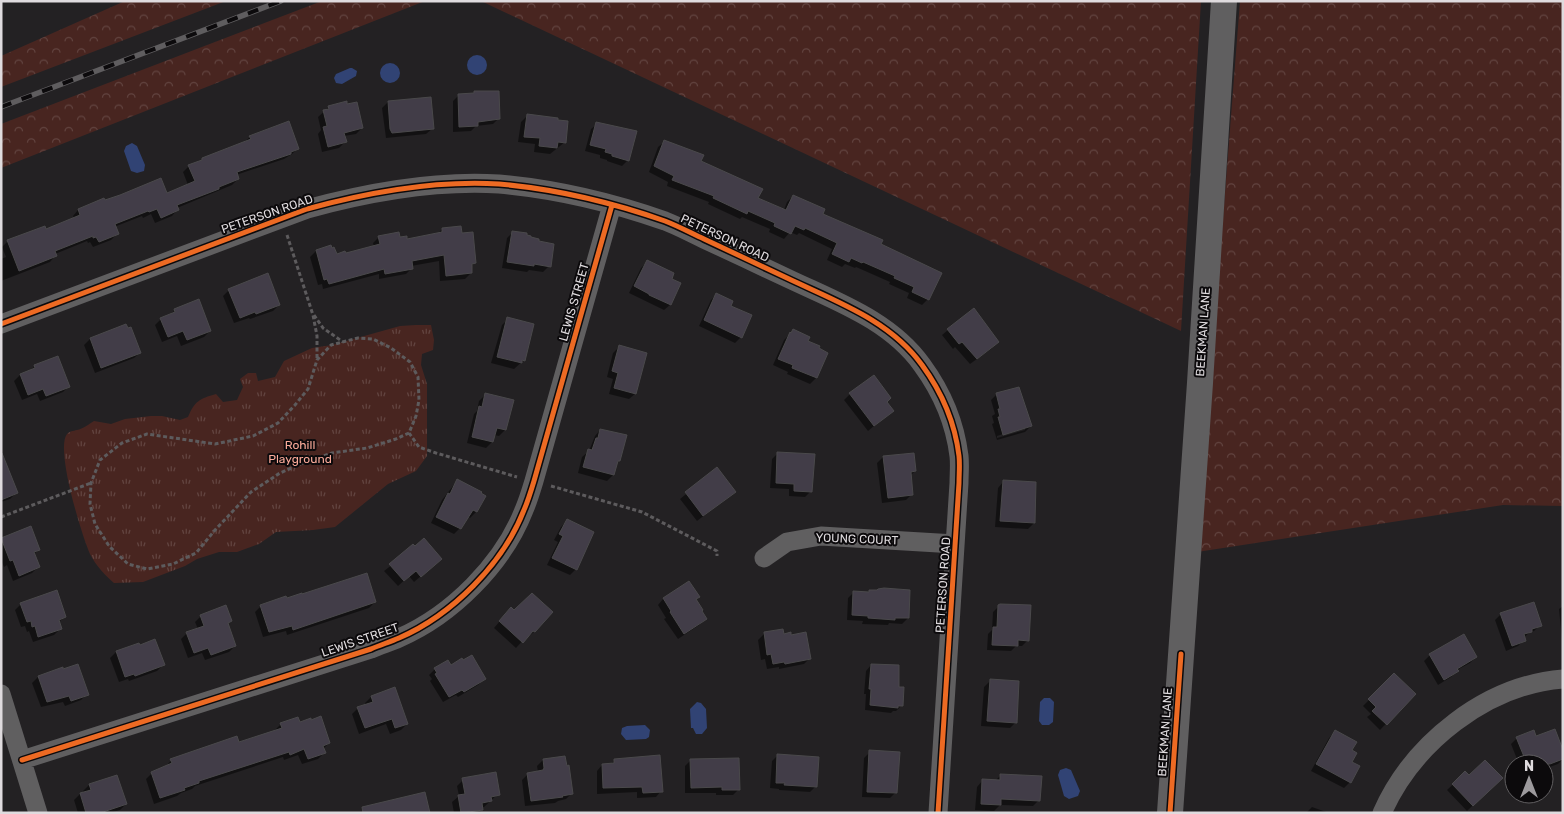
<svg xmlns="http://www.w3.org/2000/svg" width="1564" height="814" font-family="Rubik,sans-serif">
<defs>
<pattern id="forest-crowns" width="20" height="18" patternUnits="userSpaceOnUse" patternTransform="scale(1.25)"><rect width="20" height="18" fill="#482520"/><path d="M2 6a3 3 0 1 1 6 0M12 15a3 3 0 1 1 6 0" fill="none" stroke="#624440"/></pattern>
<pattern id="park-tufts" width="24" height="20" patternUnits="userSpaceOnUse" patternTransform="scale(1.25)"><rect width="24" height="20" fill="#482520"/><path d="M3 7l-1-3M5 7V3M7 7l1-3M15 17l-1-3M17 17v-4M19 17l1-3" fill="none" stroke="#624440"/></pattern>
</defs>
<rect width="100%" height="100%" fill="#232123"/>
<path fill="url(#forest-crowns)" d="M125,1H226L1,87V56Z
M322,1H425L1,168V124Z
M481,1H1201L1181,331Z
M1240,1H1563V506L1503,505L1197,552Z"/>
<path fill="url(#park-tufts)" d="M416,325H431L434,340L433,350L422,354L421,365L427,384V456L416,471L388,484L335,527L313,530L276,532L259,544L237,552H219L197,559L185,566L143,582L114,583C105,575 96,566 90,554C82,536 55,449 67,434C70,431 73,431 77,430C83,429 89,424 94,421L111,424L125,419L151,416H162L180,420L188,417C195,401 199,399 216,394L223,402L237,400L243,387L240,379L248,373H256L258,381L275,377L284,361L312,348L332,345L400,326Z"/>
<path fill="#314374" d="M467 65a10 10 0 1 1 20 0a10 10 0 1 1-20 0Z
M380 73a10 10 0 1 1 20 0a10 10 0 1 1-20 0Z
M350,68H352L357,71L356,76L342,84L336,83L334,78L336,74Z
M132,143L137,146L145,165L144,171L137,173L131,171L124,151L126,146Z
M1044,698H1050L1054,702L1053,722L1049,725H1042L1039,721L1040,702Z
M697,702L701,703L706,709L707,728L702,734H696L693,728H691L690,709Z
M645,725L650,730L649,737L646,739L626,740L621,734L622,728L627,726Z
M1066,768L1071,770L1080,791L1078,796L1069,799L1064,796L1058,775L1060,770Z"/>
<path fill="#0007" fill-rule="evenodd" d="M474,93L499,118L493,124L476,126L471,131L453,132V101L459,95H472Z
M388,102L432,129L426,134L386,138L382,108Z
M329,107L362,128L356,134L344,136L345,142L339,148L322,152L318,134L321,130L318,117Z
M527,116L565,142L550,154L534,152L535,144L518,142L521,122Z
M597,124L628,160L622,166L607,161V160L600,158V155L585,151L591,129Z
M250,137L298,148L292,154L284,159L236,175L238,179L232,185L177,208V210L172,216L155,223L151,214L143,218L142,216L114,227L117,234L111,240L93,247L90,242L88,243L87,241L55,254V256L50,262L1,281V259L6,257L2,247L8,241L46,230L74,219L73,216L78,210L104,202L166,195L188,185L183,172L189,166L243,143Z
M664,142L700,161L757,198L784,210L787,202L793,196L821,214L880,245L928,299L922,305L907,298L909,293L889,284L890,282L856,267L855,268L845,264L842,267L827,260L832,249L799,233L797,235L790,232L784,239L769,232L770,229L742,217L740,219L708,204L709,202L667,186L668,182L649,172L658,147Z
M442,229L461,234L474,263L471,267V273L465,279L440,281L439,261L411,266L412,268L406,274L379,279V274L323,289L322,284L318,285L310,257L316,251L330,247L336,255H345L374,247L373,243L379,237L406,240L437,235Z
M513,232L549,266L543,272L529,270L527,272L502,268L507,238Z
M647,262L670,279L680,283L670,305L664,310L629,293L641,268Z
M229,290L279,305L273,311L250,319L249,318L234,323L223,296Z
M717,294L730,306L751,316L741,337L735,343L699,326L711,300Z
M175,310L210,331L204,337L181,346L177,336L162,342L155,325L161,319L169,316Z
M508,319L524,360L514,369L491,363L502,325Z
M125,325L140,353L134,358L95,373L84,345L90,339Z
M948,330L992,348L970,364L955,347L953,349L942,335Z
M793,331L807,342L827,353L816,378L810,384L787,374L788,372L773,365L784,340Z
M619,347L635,394L629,399L609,394L613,379L607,377L613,353Z
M58,358L69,386L63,392L40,401L37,394L22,400L14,381L20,375L29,372L34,367Z
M850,394L886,402L892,411L868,431L844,400Z
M997,394L1031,426L1025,432L997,440L992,424L994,423L992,416L995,414L991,400ZM1025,427V430L997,438V436Z
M485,395L505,430L499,436L494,435L492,442L486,448L467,443L474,414L477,411L479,401Z
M600,430L619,461L616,463L613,475L607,481L578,473L582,457L589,451L595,436Z
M778,453L811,491L805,497L789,496V489L770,488L772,459Z
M883,457L915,471L910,476L912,494L906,500L882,503L877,463Z
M1,461L16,493L10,499L1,502Z
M717,469L728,497L697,521L680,499Z
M457,481L484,496L476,512L470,518L468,516L460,528L454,534L431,523L442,500Z
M1003,482L1034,484V523L1028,529L995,527L998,488Z
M567,521L576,569L570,575L547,565L558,542L554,540L561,527Z
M30,528L39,549L33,555L38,567L32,573L13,581L7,565L4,567L1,560V539Z
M415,547L434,565L414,582L409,576L398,586L384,571Z
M689,582L699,597L695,600L705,619L699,625L678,639L664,619L666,618L658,605L663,599Z
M869,591L908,618L902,624L889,623L888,625L862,624L863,621L847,620L848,598L854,592L867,593Z
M286,599L375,602L369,608L287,635L286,631L263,637L255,612L261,606Z
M21,604L64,617L58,623L60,629L54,635L33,642L29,631L27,632L25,626L21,627L15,610Z
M1000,605L1028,640L1022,646H1016L1011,651L987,650L988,634L992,630L993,612Z
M1563,606V640H1562L1559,609Z
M514,611L534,632L528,637L527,636L516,648L494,628L505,615Z
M1501,614L1540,625L1534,631L1529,633L1523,638L1524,640L1518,646L1506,651L1495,620Z
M201,616L230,621L227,624L235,646L229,652L205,660L202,653L188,658L181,639L187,633L198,629L195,622Z
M764,634L782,635L810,658L804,664L779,669V667L767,669L765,659L761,660L758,640Z
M138,644L163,665L157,671L129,681L128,679L119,682L110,658L116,652Z
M1430,655L1476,657L1470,663L1457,670L1451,677L1438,685L1424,661Z
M871,665L898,688L902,705L896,711H893L891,713L865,710L866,694H864L866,671Z
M451,666L484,679L478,685L458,697L456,695L443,702L430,681L432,679L429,675L435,669Z
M62,668L87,694L81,700L65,706L63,702L41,707L32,683L38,677Z
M1394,675L1414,694L1380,730L1367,717L1371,714L1363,706Z
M990,681L1016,722L1010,728L981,726L984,687Z
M394,688L407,724L401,730L390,734L386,724L359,734L352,714L358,708L366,706L365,703L371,697Z
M281,724H299L329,743L323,749L324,753L318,759L302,764L298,755L284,760L283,757L195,786L192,789L181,793L177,796L154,804L146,779L152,773L166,767L171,760L239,743L275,731V730Z
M1335,732L1351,762L1350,782L1344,788L1311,771L1329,738Z
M1517,738H1536L1563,754V759L1558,764L1544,769V764H1519L1511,744Z
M870,752L896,792L890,798L862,797L864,758Z
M778,755L816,786L810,792L779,790V789L770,788L772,761Z
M543,760L572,793L566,799L558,801L555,803L525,806L522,780L528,774L538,772L537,766Z
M615,760L661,791L656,797L637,798V792L597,794V771L602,765H610Z
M691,760L739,789L733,795H716V793H685V766Z
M1465,773L1469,777L1501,778L1467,811L1447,790Z
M1001,775L1039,800L1033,806L1000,805L994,811L975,810L977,787L982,781H995Z
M463,780L498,794L484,807H481L482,810L479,813H454L452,802L459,796L457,786Z
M89,785L126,804L120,810L110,813H78L74,800L80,794L84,793L83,791Z
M1312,807L1329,813H1306Z"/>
<path fill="#423d48" stroke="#4a494b" d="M474,91H499L500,119L478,122V126L459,127L458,94L474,93Z
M431,97L434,129L392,133L390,129L388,101Z
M347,101V104L357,102L363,128L344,133L347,142L328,147L323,127L327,126L323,110L329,109L328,106Z
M527,114L558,118V120L568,121L566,143L558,142L557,148L539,146L540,138L524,137Z
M289,121L299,149L291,152V154L237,172L239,179L219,187V189L177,205L179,210L161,218L157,209L149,212L148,211L115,224L119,234L99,242L96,237L93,238V236L55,251L57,256L19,271L7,240L45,226L46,229L80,215L78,209L104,198L105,200L120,195L161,178L167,193L195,181L188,165L202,160V158L251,139L249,136Z
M596,122L637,131L629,161L612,156V154L605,152L606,149L590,145Z
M664,140L704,155L701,161L763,189L758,198L786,210L793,195L825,209L823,214L883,240L881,244L942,273L929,300L912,292L914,287L894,278L895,276L863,262L862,263L851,258L849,262L832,254L837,243L805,228L804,230L795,226L791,234L774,226L775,223L748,211L747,214L713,198L714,196L672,180L674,176L654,166Z
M461,226L462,233L473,232L476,263L472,264V273L446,276L444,255L412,261L413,269L385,274L384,269L329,284L327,279L324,280L316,250L331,245L332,248L334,247L337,254L345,251L346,253L380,244L378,236L399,232L400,237L407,236V239L442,232V228Z
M512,231L527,233V235L531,236V237L539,239V241L554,244L551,267L534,264V266L507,262Z
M647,260L674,273L672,279L681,283L671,305L649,295V294L634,286Z
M268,273L280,305L256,314L255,312L240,318L228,289Z
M716,293L733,301L731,306L752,315L742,338L704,320Z
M199,299L211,331L187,340L183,331L168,337L160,318L175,312L174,309Z
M974,308L999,342L977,359L962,342L959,344L947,329Z
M507,317L534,324L525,361L522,360V363L497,357Z
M126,324L128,328L131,327L141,353L101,368L90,338Z
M793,329L810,337L808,341L820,346L819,348L828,353L817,378L792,368L793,365L778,359L790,332L791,333Z
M619,345L647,353L636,394L614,388L618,373L612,371Z
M58,356L70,387L46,396L43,389L28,395L20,374L35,368L34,365Z
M874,375L891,398L887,402L894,411L874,426L849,393Z
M1019,387L1032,426L1003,435L998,417H1000L998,409H1000L996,393Z
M485,393L514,400L506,430L497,428L493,442L472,437L479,406L482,407Z
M600,429L627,435L620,461H618L614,475L583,467L588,449L592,450L596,438H598Z
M777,452L815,454L812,492L794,491V484L776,483Z
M2,453L18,493L1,500V454Z
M914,453L916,471L911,472L913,495L888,498L883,456Z
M717,467L736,492L703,516L685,492Z
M457,479L482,492L481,493L486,496L477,512L473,510L461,529L436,517L448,493L450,494Z
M1003,480L1036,482L1035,523L1000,521Z
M567,519L594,532L577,570L552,558L563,536L559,534Z
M31,526L40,550L34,552L40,567L19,576L13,560L10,561L1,538Z
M424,538L442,559L421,577L416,571L404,581L389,564L413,544L415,546Z
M367,573L376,602L293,630L292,626L269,632L260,605L286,596L287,598L302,593V594Z
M689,581L700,597L696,599L703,610L702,611L707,619L684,634L670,612L671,611L663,598Z
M884,588L910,590L909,618H895V620L868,618V616L852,615L853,591L869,592V590H877L878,589Z
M57,590L66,617L59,620L62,629L38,637L35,626L32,627L31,621L27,622L20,603Z
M532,593L553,612L535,632L533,631L523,643L499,621L511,607L514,610Z
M1534,602L1542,626L1532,629V632L1524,634L1526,641L1512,646L1500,613Z
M1000,604L1031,605L1029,641L1018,640V646L992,645L993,627H997L998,605Z
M226,605L232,621L228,623L236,646L211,655L208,648L194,653L186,632L204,626L200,615Z
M783,629L784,634L791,632V635L806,632L811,659L785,664L784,662L773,664L771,654L767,655L764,632Z
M1464,634L1477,657L1457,669L1459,671L1444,680L1429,654Z
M155,639L165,665L135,676L134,674L125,677L116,651L139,643L140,645Z
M472,655L486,679L464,692L462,690L449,697L435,674L437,673L434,668L448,660L451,665L462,658L463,660Z
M78,664L89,695L71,701L69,696L47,702L38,676L63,667V669Z
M871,664L899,665V687H904L903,706H898V708L870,705L871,689H869Z
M1394,673L1416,694L1387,725L1372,711L1376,707L1368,699Z
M990,679L1019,681L1017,723L987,721Z
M395,687L408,724L395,728L392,719L365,728L357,707L373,702L371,696Z
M321,716L330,743L323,746L326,753L308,759L304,749L290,755L289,752L199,781V783L184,788L185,790L160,798L151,772L172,763L170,759L237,736L239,742L282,728L280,723L298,717L300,722L311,718V720Z
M1555,729L1563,750V759L1550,764H1527L1516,737L1534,730L1536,736Z
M1335,730L1357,742L1352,750L1357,753L1352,762L1360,766L1351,783L1316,764Z
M869,750L900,752L897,793L867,792Z
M777,754L819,757L817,787L784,785L785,783H776Z
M660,755L663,792L643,793L642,787L603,788L602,764L614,763V759Z
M565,756L567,766L569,765L573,794L562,796L563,797L531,801L527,773L543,770L544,768L543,759Z
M739,758L740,790H722V787L691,788L690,759Z
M1485,760L1503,778L1473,806L1452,784L1465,771L1469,775Z
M496,772L500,795L491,797L492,801L482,803L483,810L461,813L458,795L465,794L462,778Z
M1000,774L1042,776L1040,801L1001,799V805L981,804L982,779L1000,780Z
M117,775L127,804L100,813H86L80,793L91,790L89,784Z
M425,792L430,813H363L362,807Z"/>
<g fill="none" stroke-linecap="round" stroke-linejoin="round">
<path stroke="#5d5b5d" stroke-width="3" stroke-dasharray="4 2.5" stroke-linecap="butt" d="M287,235L313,315L317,336V359
M314,315L323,328L343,342
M409,433L396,439L367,448L332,453L305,462L280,473L251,492L215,530L196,553L173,564L147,569L128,564L109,546L95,524L90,504L91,483L100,460L122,443L147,434L215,444L253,436L278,423L295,405L308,389L317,360L331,345L358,338L373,339L391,348L410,362L418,377L419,400L416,416L409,433L419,447L436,453L517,477
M551,486L642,512L717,551V556
M1,517L91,483"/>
<path stroke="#605f60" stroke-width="19" d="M1,324L307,209C369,192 434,180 499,184C555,189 611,202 665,221C678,226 691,233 704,239C732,252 759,265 787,278C835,301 890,320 922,365C941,391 955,423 959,456C960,465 959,474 959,483L938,813
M764,558L787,542L821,536L955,544
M1,694L38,813
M22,760L371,649C380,645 390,642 399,638C452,615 503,564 524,510C528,501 531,491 534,481L612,205
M1382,813C1413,743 1486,685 1563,679"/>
<path stroke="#605f60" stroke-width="26" d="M1170,813L1200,383L1224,1"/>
<defs>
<path id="rail" d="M1,107L281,1"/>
</defs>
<use href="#rail" stroke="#5f5d5f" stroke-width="5.5"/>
<use href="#rail" stroke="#0c0a0c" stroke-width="4" stroke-dasharray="11" stroke-linecap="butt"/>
<defs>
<path id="cycleway" d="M1,324L307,209C369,192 434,180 499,184C555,189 611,202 665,221C678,226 691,233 704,239C732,252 759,265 787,278C835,301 890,320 922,365C941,391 955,423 959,456C960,465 959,474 959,483L938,813
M22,760L371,649C380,645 390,642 399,638C452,615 503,564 524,510C528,501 531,491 534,481L612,205
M1170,813L1181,654"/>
</defs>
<use href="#cycleway" stroke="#0c0a0c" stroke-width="8"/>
<use href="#cycleway" stroke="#ed6a23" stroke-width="5"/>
</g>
<g text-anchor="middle" stroke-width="4" stroke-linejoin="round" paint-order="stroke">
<g font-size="12" fill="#dfdbde" stroke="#0c0a0c">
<text transform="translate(267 214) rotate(-19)" y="4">PETERSON ROAD</text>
<text transform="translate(725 238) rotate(25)" y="4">PETERSON ROAD</text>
<text transform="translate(574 302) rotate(-74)" y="4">LEWIS STREET</text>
<text transform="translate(1203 332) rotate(-86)" y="4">BEEKMAN LANE</text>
<text transform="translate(857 539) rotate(2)" y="4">YOUNG COURT</text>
<text transform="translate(943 585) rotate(-86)" y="4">PETERSON ROAD</text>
<text transform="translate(360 640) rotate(-19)" y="4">LEWIS STREET</text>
<text transform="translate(1165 732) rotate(-86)" y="4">BEEKMAN LANE</text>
</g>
<g font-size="12" fill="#fbab9a" stroke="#0c0a0c">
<text x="300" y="449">Rohill<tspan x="300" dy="14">Playground</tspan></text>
</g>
</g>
<rect width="1564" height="814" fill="none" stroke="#dfdbde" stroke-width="5"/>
<g transform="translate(1529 779)"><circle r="24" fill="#0c0a0c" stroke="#605e60"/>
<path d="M0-4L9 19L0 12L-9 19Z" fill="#9d9a9d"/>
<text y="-8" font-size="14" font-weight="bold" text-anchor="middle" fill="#dfdbde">N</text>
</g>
</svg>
